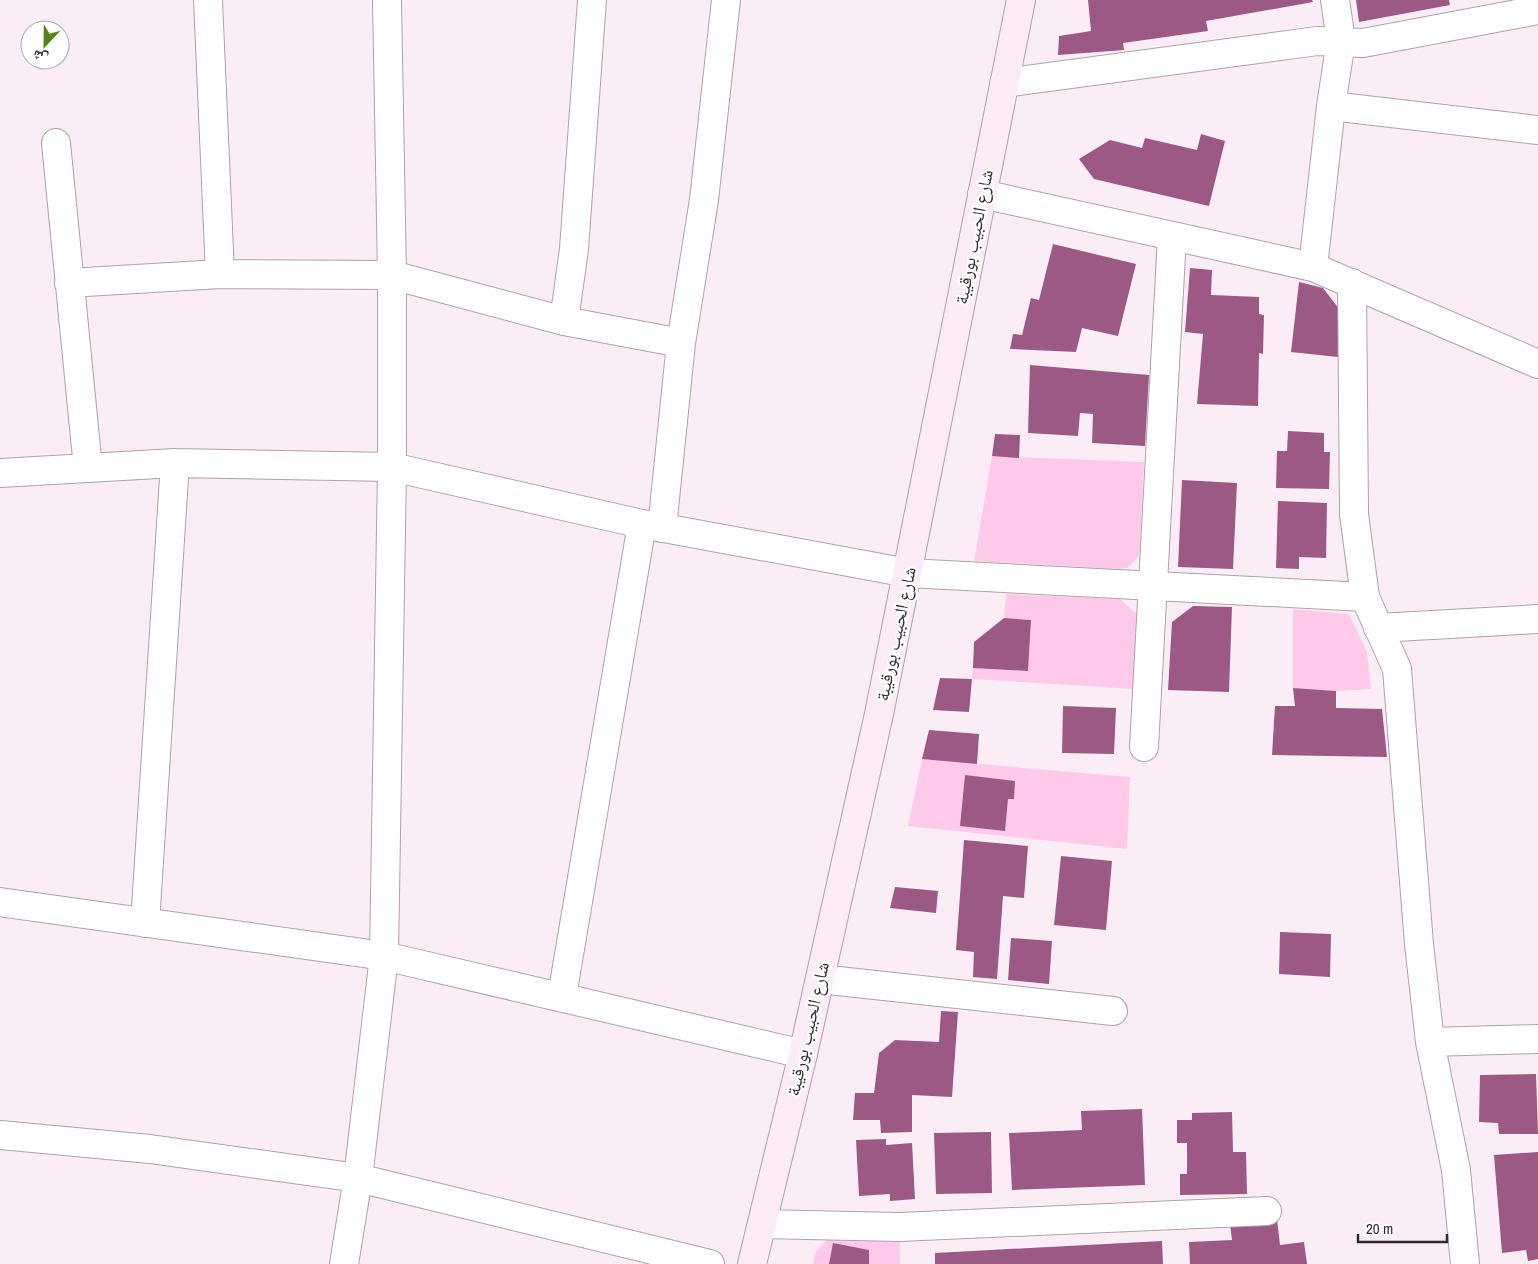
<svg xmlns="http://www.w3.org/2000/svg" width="1538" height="1264" font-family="'Archivo Narrow','Noto Naskh Arabic',sans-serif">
<rect width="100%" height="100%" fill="#fbedf5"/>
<path fill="#ffcaea" d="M992,456L1144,462L1140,549L1138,557L1127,568L1119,569L974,561Z
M1006,594L1120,599L1137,614L1134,689L972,679L973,668L1028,671L1031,620L1004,618Z
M1293,609L1349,614L1367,652L1371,689L1336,691L1293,688Z
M922,759L1130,777L1127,849L908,826Z
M900,1239V1264H813L816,1251L827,1240Z"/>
<path fill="#9c5984" d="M1088,0H1312L1313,2L1206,21L1208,31L1123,43L1124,50L1058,55L1059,36L1091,31Z
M1356,0H1449L1450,5L1359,22Z
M1201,134L1225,141L1209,206L1094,179L1079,159L1110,140L1142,148L1145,138L1197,150Z
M1053,244L1136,264L1118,336L1082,328L1076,352L1010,349L1013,334L1022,335L1031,298L1039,300Z
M1190,268L1212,270L1211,295L1259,297V314L1264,315L1263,354L1259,353L1258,406L1197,404L1203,334L1185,332Z
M1299,282L1323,288L1340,310L1338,357L1291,352Z
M1030,365L1149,375L1145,446L1092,443L1093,414L1080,413L1078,436L1028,433Z
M1288,431L1324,433V452H1330L1329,489L1276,488L1277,451H1287Z
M995,434L1020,435L1019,458L992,456Z
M1182,480L1237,483L1233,569L1178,567Z
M1278,501L1327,503L1326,558L1299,557V569L1276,568Z
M1193,606L1232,607L1229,692L1168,690L1172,622Z
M1004,618L1031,620L1028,671L973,668L974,642Z
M940,678L972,679L969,712L933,710Z
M1293,688L1336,691V708L1382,709L1387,757L1272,755L1275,706H1295Z
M1063,706L1116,708L1114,754L1062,753Z
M929,730L979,734L977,764L922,759Z
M965,775L1015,781L1014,799H1008L1005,831L960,826Z
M964,840L1028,846L1024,898L1003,896L997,979L973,977L974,952L956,950Z
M1061,856L1112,861L1106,930L1054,925Z
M895,887L938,891L936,913L890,908Z
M1280,932L1331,934L1330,977L1279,974Z
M1011,938L1052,941L1049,984L1008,980Z
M941,1011L958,1012L952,1097L912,1095V1132L881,1133L880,1120H853L855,1093H874L879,1053L895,1040L939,1042Z
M1536,1074L1538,1134H1499L1498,1123L1479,1122L1480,1075Z
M1142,1109L1145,1185L1012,1190L1009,1133L1082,1130L1081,1111Z
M1232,1112L1233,1152H1246L1247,1194L1180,1195V1174H1187V1143H1177V1120H1192V1113Z
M991,1132L992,1193L936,1194L934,1133Z
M886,1139V1145L912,1143L915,1199L890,1201V1194L859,1196L856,1140Z
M1538,1152V1259L1528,1261L1526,1250L1502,1253L1494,1155Z
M1277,1219L1280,1245L1304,1242L1307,1264H1190L1189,1242L1232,1240L1230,1224Z
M1162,1241L1163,1264H935V1253Z
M833,1243L869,1250V1264H829Z"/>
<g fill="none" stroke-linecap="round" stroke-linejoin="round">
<defs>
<path id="street" d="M208,0L220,274
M1004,83L1317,41L1363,43L1538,10
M1331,106L1538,130
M56,143L88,468
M982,194L1313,267L1538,364
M1313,267L1331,106L1341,41L1335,0
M69,283L220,274L392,275L564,321L681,343
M1352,283L1354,514L1365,597L1397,669L1419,944L1430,1042L1456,1170L1465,1264
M564,321L574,249L592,0
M0,473L175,463L392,467L642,524L908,573L1365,597
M662,528L681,343L704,200L726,0
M1378,628L1538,619
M1144,747L1172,237
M0,902L384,956L803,1054
M145,923L175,463
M820,979L1113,1011
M562,996L642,524
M1430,1042L1538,1039
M0,1135L150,1149L358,1178L710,1264
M762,1224L899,1227L1267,1211
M344,1264L358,1178L384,956L392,467V275L387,0"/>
<path id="secondary" d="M752,1264L803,1054L879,714L1021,0"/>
</defs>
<use href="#street" stroke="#afa2a9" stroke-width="30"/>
<use href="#secondary" stroke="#afa2a9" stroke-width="30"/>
<use href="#street" stroke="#fff" stroke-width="28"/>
<use href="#secondary" stroke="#fdecf6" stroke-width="28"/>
</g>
<g text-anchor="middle" stroke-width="5" stroke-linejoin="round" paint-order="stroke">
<g font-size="18" fill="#2f2a2d" stroke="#fff">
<text transform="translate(974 237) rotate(-79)" y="6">شارع الحبيب بورقيبة</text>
<text transform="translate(896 634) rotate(-78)" y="6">شارع الحبيب بورقيبة</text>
<text transform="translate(808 1029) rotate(-77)" y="6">شارع الحبيب بورقيبة</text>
</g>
</g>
<g transform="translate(45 45) rotate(202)"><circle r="24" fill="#ffffff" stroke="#acaaab"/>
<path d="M0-4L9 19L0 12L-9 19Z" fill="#528417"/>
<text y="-8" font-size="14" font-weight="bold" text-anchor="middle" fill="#2f2a2d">ش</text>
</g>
<path d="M1358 1234v8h89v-8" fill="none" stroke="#2f2a2d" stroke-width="2.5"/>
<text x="1366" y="1234" font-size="15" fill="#2f2a2d" stroke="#ffffff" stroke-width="4" paint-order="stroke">20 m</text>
</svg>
